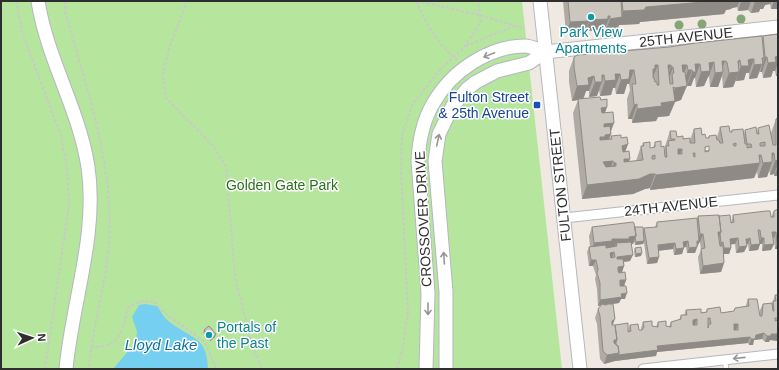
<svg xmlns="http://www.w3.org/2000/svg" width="779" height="370" font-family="Helvetica,sans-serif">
<rect width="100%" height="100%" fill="#efe9e1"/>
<path fill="#b6e59e" d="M1,1H522L562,369H1Z"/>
<path fill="#75cff0" d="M145,304L157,306C161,311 162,315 166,319C189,339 207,334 208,369H113L136,342L137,331L132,317L139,305Z"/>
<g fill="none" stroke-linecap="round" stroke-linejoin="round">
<defs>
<path id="lane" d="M725,360L726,369"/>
<path id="street" d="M564,218L778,195
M643,369L778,354"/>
<path id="secondary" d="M38,1C47,59 79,109 88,167C98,234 72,303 66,369
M540,1L580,369
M426,369L428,293L418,161C419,140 423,120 434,102C452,71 489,46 525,46C531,46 539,50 545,52L778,27
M446,369V292L435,161L439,134L452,107L467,89L476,82L497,71L529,63L545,52"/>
</defs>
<use href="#lane" stroke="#b4b7c1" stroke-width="6"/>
<use href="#street" stroke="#b4b7c1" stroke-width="11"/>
<use href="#secondary" stroke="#b4b7c1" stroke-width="15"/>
<path stroke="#c9c9c9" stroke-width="2" stroke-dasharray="3 2" stroke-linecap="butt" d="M16,1L22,32L61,136L67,169L69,205L45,369
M65,1V11C86,87 114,163 109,243C106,285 92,327 89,369
M187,1L169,49L163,74L166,98L213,146L226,166L235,277L252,346L262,369
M416,1C426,23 437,44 457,60
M417,1L480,15L525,29
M466,46L514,26
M91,347C120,348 122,332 128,308L140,301L155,302L167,315L205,342L216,369
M397,369L402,351L408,312L401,171L402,136L412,105L438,72L465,46L481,21L478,1"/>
<use href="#lane" stroke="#fff" stroke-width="4.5"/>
<use href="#street" stroke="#fff" stroke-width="9"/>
<use href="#secondary" stroke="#fff" stroke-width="13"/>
</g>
<g fill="#84a574">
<circle cx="741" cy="19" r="4.5"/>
<circle cx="702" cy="24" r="4.5"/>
<circle cx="679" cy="25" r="4.5"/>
</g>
<path fill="#afaba4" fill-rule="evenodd" d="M563,1H778V9H771L770,4L765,5L763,9H760L759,12L751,13L748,10L738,11L737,7L732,8L731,9L726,10L724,14L640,22L639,24L619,25L618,28L606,30V26L605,27L604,30L586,31L585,30V32L566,33Z
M778,34V76H776L775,71H773L771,77L763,78L762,72L760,71L757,78L749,79V73H746L744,80L736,81V80L733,87L723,88L722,76L718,87H710L709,76L708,77L704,86L696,87L695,78H694L691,86H687L686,84L681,100L675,102L669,116L658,117L656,121L632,123V119H628L627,99L630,90L629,84H627L624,94H616L615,88H613L611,95L600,96L599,90L597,96L589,97V91H586L584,98L601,100L605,113L611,131V134L609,139H610L611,136L621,138L628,144L625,151L629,162L636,161L641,146H642L643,143L650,148H653L655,142L661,147L664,151L665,149V146L670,131L677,137L690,140L694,129L706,138H708L709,136L717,137L720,127L730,132H731L732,130L744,134L745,130L757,133L758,128L771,133L776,119L778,118V176H774V174L770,175L769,170L767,177L758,178L757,172L754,178L650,190V188L645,189L633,194L582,199L573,113L578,100L572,101L569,82V71L574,57L762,38L763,36ZM709,146V150H705L706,147Z
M778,209V249H775L774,238H773L774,244L771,250L762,251V244H760L758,250L749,251L748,244H746L747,246L744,252L736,253L735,244H731V248L729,254H723L724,263L721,272L700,274L698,257L701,250L700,242L699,243L695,253H687L686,247H684L682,254L674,255L673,249L658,251L659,257L657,263L647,264L644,243L643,244L635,245L634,241L633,244H631L630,261L624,262V266L622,272L626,280L624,286L625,299H621L619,303L612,304L613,325L628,330L630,325L639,330H641V328L643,322L652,326L656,327L658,322L666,326L669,327L671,322L679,320L681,315H684L686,310L701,313L706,312L707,309L721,313L734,311L735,308L746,306V305L748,299L760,316V310L763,304H772L775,295H778V341L770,340L769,342H765L762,339L754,340L753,345H749L748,343L657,352L656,356L615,361L604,364L600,359L597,324L595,318L598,309L601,305L598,306L597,289L595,279L596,275L593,266H589L587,252L589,247L590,246L589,236L592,227H635L643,231L644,228L655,227L657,222L697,219L698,216H719L731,223L733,215L771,217L774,211Z
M635,248L641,256L635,257L634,251Z
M204,330L215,337L210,341L203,333Z"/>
<path fill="#8e8b86" d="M714,1H740L737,7L732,8L731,9L726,10L724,14L640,22L639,24L619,25L618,28L606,30L610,19L621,17L623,11L646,7Z
M741,1H751L748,10L738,11Z
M755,1H772L770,4L765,5L763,9H760L759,12L751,13Z
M774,1H778V9H771Z
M610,16L606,26L605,27L604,30L586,31L590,20Z
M589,21L585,32L566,33L570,22Z
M778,56V63L775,71H773L771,77L763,78L768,63L775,57Z
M765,57H767L762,72H760Z
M762,58H764L757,78L749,79L754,65Z
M754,59L749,73H746L744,80L736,81L741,66L748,60Z
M740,60L736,72H739L733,87L723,88L729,73L738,61Z
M722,61H725L721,72H723L718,87H710L715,73Z
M714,62L709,76L708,77L704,86L696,87L701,72L709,63Z
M695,64H700L695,78H694L691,86H687Z
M655,65H658L652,79L648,84Z
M668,65H671L666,79Z
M682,65H687L682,80Z
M671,67H673L668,81H666Z
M630,70H634L629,84H627L624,94H616L621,80Z
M688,70H692L687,84L683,85Z
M778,70V76H776Z
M615,74H620L615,88H613L611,95L600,96L605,81Z
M602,75H604L597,96L589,97L595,82Z
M594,76L589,91H586L583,99L572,101L577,86L588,78Z
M687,86L681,100L675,102L669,116L658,117L656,121L632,123L637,109L661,103L671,102L675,88Z
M637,104L632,119H628L634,105Z
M607,107L602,122L601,108Z
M614,123L610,134H611L606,148L595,152L604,124Z
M628,144L623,158L622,146Z
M678,149H682L677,163Z
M772,153H774L771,162H772L767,177L758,178L763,163Z
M759,155H761L758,164L760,163L754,178L650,190L656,175Z
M624,159H630L625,173Z
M778,160V164L774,174L770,175L775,161Z
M613,161L608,175L603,162Z
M614,163H616L611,177L609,178Z
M778,166V176H774Z
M650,174H655L650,188L645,189L633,194L582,199L587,185Z
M718,232H721L718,240Z
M772,232H776L774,238H770Z
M700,234H703L700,242L699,243L697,246V241H698Z
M636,236L633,244L617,246L616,243L615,248L591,252L594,243L612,239Z
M738,238L735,244L728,245L730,239Z
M750,238L748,244H746V239Z
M761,238H764L762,244H760L758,250L749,251L751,245L759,244Z
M644,241L643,244L635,245L636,242Z
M688,241L686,247L681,248L683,242Z
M723,242L721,248H719L721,243Z
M675,243L673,249L655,251L658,245Z
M777,243H778V249H775Z
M774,244L771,250L762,251L764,245Z
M747,246L744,252L736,253L739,247Z
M697,247L695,253H687L689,248Z
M684,248L682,254L674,255L676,249Z
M724,248H731L729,254H722Z
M614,252L612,258L608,259L610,253Z
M642,253L641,256L635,257L636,254Z
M633,255L630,261L615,263L617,257Z
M659,257L657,263L647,264L649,258Z
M591,260H596L593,266H589Z
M724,263L721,272L700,274L703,266Z
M624,266L622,272L616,273L618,267Z
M620,280H626L624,286H618Z
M627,293L625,299H621L619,303L598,306L600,300L621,294Z
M615,319L612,327V321Z
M697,319L695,325L691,326L693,320Z
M734,324H738L736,330H731Z
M764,333L762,339L754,340L753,345H749L751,339L756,335Z
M216,334L215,337L210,341L211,338Z
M771,334H778V341L770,340L769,342H765L767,336Z
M750,337L748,343L657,352L656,356L615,361L604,364L607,355L619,353L657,346Z
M614,340H617L614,348Z"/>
<path fill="#cbc7bf" stroke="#8e8b86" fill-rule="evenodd" d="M568,1H621L622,17L610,19V16H608V19L590,20L588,18L589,21L570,22Z
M622,1H714L646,7L644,10L623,11Z
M778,34V56L775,57L776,62L768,63L767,57H765L763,36Z
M762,36L764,58H762L763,64L754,65V59H751L748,60L749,66H741L740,60L738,61L739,72L729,73L727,62L725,61H722L723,72L715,73L714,62L709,63L710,71L701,72L700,64H695L696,72H693L692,70H688L687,65H682L683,72H685L687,86L675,88L673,87L675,101L661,103L662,106L637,109V104L634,105L632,84H636L634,70H630L629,79L621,80L620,74H615L616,80L605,81L604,75H602V82H595L594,76L588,78L589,85L577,86L574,67V57L577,55L669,47L696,43ZM655,65H658L659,85H657V82H655L654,78H653V69H655ZM668,65H671V67H673L674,73L672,74L673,84H670Z
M600,97L601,100L607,99V107L601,108L602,113L613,112L614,123L604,124V127L610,126L611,134L605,135V137H600V140L612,139L611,136L621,135V138L627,137L628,144L622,146L623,152L629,151L630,159H624V162L643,160L641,146H644L643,143L650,142V148L655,147V142L661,141V147L664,146L665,157H667L666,146H669L668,141L675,140V139H671L670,131H676L677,137L683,136V139L690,138V143H695L694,129L701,128L702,135L705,134L706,138H709V136L716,135L717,140H719L720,143H723L720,127L729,126L730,132H732V130L743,129L745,144H747L745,130L756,127L757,134H759L758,128L769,125L773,145H776V119L778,118V160L775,161L774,153H772V162L763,163L761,155H759L760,163L656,175L655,174H650L639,179L587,185L578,99ZM765,142V146H760V143ZM736,143V146H734L733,144ZM747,144H751L752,147L747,148ZM709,146V151L705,152V147ZM678,149H682V154H678ZM693,153H695V157H694ZM655,155V159H652V156ZM613,161L614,163H616V166L606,167L603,162Z
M778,209V243H777L776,232H772L774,244L764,245V238H761L760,230H758L760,244L751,245L750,238L748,239H746L747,246L739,247L738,238L730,239L731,248H724L723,242L721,243L720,234L721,232L719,216L730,215L731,223L734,222L733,215L766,211H770L771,217H774V211Z
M719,215L721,232H718L720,246H723L724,263L703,266L701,249L705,248L703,234H700L698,216Z
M697,218L699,241H697V247L689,248L688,241L683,242L684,248L676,249L675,243L658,245L659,257L649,258L644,228L657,227V222Z
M633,222L634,223L636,236L629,237V239H612V241L594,243L592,227Z
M635,227H643L644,241L636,242L635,238L636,236Z
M631,242L633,255L617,257V259H623L624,266L618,267V271L619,273L625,272L626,280H620V286H626L627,293L621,294L622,297L600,300V283L597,273L598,269L596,260H591L589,247L606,245V248L617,246L616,243ZM614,252L615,257L611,258L610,253Z
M641,247L642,253L636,254L635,248Z
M775,295H778V334H771V336H767L764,333L756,335L755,339H751L750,337L657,346L658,350L618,355L619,353L618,346L616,345V342L617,340L615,325L628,323V332L631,331L630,325L638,324L639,330H642L644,327L643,322L652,321V326L658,327V322L666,321V326L671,327V322L681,319V315H687L686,310L701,309V313L707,312V309L720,307L721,313L734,311L735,308L749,306L748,299H757L760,316H762L763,304L772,303L773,311H774L773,301H776ZM708,318H710L711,324H709L708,328ZM775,318H778V320L775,321ZM697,319V325H693V320ZM734,324H738V330H734Z
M602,304L606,305L608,304H613L615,319L612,321V325H615L617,340H614V343L618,346L619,353L607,355L603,351L600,316L598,309Z
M209,326L216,334L211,338L204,330Z"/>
<defs><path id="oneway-shaft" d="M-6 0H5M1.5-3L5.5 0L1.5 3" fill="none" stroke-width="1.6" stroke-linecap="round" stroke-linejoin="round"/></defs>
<g stroke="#969696">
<use href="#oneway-shaft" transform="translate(489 55) rotate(158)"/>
<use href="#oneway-shaft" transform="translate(438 140) rotate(-78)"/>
<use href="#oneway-shaft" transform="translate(444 258) rotate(-94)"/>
<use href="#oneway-shaft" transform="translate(428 309) rotate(90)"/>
<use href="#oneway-shaft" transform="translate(739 358) rotate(174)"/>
</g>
<g fill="#0f9aa8" stroke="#fff" stroke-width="1.5">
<circle cx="591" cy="17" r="4"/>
<circle cx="209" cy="335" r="4"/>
</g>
<rect fill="#1a4fb4" stroke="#fff" stroke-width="1.5" x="533" y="101" width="8" height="8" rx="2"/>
<g text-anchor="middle" stroke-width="3" stroke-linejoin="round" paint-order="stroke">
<g font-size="14" fill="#0d838f" stroke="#fff">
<text x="591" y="37">Park View<tspan x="591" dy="16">Apartments</tspan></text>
<text x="217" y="332" text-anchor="start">Portals of<tspan x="217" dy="16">the Past</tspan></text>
</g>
<g font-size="14" fill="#2e2e2e" stroke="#fff">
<text transform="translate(686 37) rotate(-6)" y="5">25TH AVENUE</text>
<text transform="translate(560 185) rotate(-96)" y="5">FULTON STREET</text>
<text transform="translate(671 206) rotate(-6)" y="5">24TH AVENUE</text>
<text transform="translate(423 219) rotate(-93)" y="5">CROSSOVER DRIVE</text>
</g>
<g font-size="14" fill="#164399" stroke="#fff" text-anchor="end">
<text x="529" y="102">Fulton Street<tspan x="529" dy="16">&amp; 25th Avenue</tspan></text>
</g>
<g font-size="14" fill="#2c6e1b" stroke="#fff">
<text x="282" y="190">Golden Gate Park</text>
</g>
<g font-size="15" font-style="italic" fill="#0d6fa3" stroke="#fff">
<text x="161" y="350">Lloyd Lake</text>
</g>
</g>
<rect width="779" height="370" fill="none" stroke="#2e2e2e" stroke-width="4"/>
<g transform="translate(32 338) rotate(87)" stroke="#ffffff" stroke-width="3" paint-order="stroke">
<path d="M0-3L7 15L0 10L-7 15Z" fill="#2e2e2e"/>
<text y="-6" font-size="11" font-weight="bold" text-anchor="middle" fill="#2e2e2e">N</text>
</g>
</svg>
